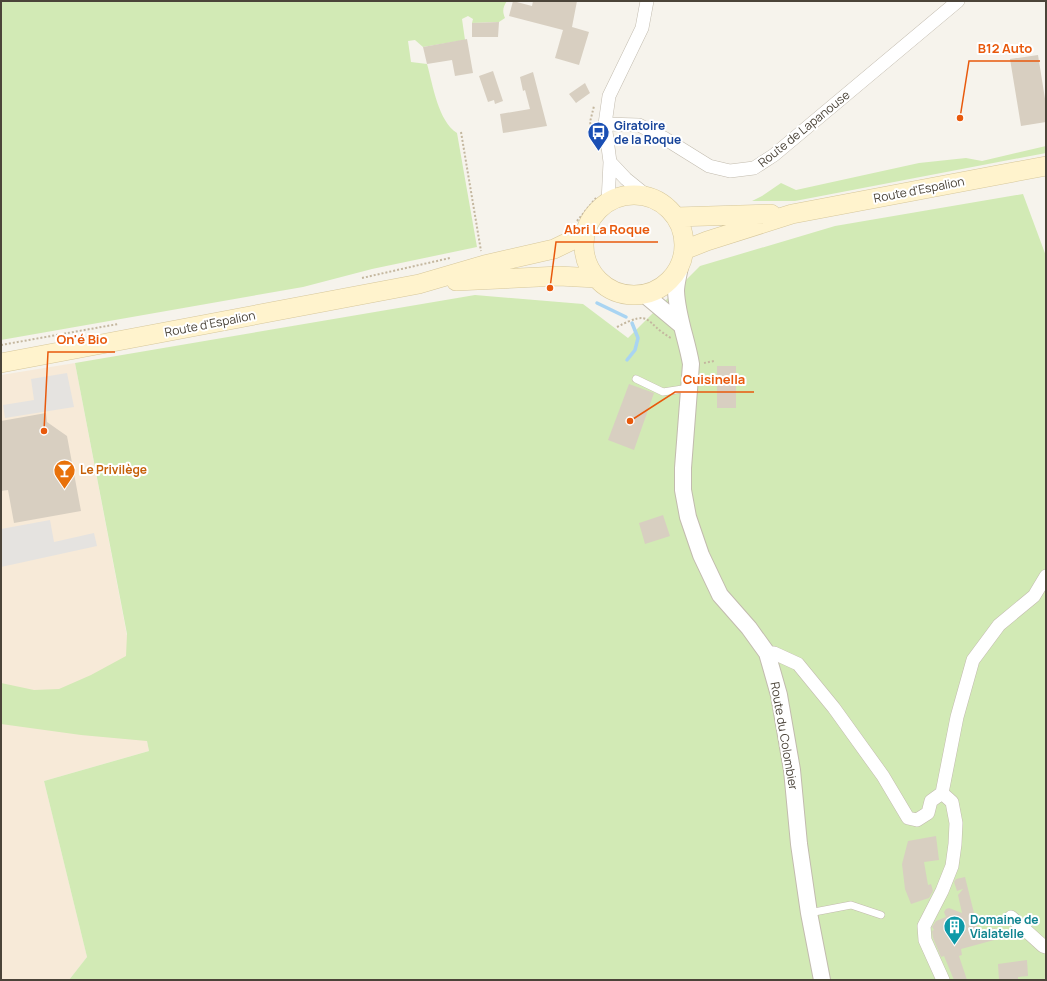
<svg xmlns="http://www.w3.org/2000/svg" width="1047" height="981" font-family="Manrope,sans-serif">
<rect width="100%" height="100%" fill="#f6f3ec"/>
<path fill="#f7ead8" d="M75,363L149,751L44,781L87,957L69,980H1V375Z"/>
<path fill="#d2eab5" d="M1,1H507C503,7 502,11 505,18L499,22L472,23L473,19L468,16L462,19L465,40L423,47L415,40L408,41L411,62L427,64C433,85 438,121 457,133L477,247L372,269L303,287L1,340Z
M1046,146V153L795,201H752L762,196L781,183L796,190L919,163L966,158L982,161Z
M1023,194L1046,256V980H69L87,957L44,781L149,751L147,741L81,735L1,724V683L34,690L59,689L91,675L126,656L127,634L75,363L475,295L583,304L628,338L700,266L835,226Z"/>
<path fill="#e5e3e0" d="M67,373L74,407L5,418L3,405L34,400L31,379Z
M50,520L54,542L94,533L97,546L1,567V529Z"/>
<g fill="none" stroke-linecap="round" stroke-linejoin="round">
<path stroke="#a9d4f2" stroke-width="3.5" d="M597,303L626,317
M627,360L635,350L638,338L632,323"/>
</g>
<path fill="#d8cfc1" d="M513,1L532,6L533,1H577L572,27L589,32L579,65L555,58L563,30L509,16Z
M499,22L498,37H472V23Z
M467,39L473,73L455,76L452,60L427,64L423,47Z
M1038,55L1046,105V122L1021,126L1010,59Z
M493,71L503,101L495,104L494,100L488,102L479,76Z
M533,72L547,126L503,133L500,114L530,109L525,90L523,91L520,77Z
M585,83L590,93L576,103L569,94Z
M717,366H736V408H717Z
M629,384L654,393L634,450L608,440Z
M46,413L47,422L67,436L81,511L14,523L8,490L1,491V421Z
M663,515L670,536L645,544L639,523Z
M936,836L939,860L924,862L928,885L931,884L933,891L929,898L911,904L905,889L902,864L908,841Z
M965,877L979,933L995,928L998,939L961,949L962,955L959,956L967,980H954L944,956L941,957L933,938L932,931L934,930L932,927L936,921L946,917L944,912L946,909L949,908L962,913L958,895L963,889L957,891L954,882L956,879Z
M1027,960L1028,976L1018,977V980H999L998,964Z"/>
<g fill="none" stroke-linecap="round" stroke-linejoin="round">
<defs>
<path id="service" d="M636,379L663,392L689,388
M809,913L851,905L881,915"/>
<path id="minor" d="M605,124L639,125L664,138L709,166L730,171L754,168L774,155L958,1
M610,162L626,179L647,196
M608,202L610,162L605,124L609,96L642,28L647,1
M767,653H774L798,664L834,708L883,776L908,818L917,820L928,813L931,801L942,793L957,717L973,660L999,625L1034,596L1046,576
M942,793L952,802L956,823L955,844L952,866L942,891L924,926L925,940L943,980
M1011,917L1043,946L1046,947"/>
<path id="tertiary" d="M680,266C679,274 676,283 676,291C677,316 687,340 691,364L683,468V490L688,517L701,555L720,595L749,628L767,653L779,695L792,770L799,844L809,913L822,980
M644,294L681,325"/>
<path id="secondary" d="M584 245a50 50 0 1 1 100 0a50 50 0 1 1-100 0Z
M676,217L771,214
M684,250L707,241L792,214L1046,166
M456,281L559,276L596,278
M1,363L419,284L484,265L554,249L585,234"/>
</defs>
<use href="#service" stroke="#c2bbae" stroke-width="8"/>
<use href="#minor" stroke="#c2bbae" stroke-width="14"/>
<use href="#tertiary" stroke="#c2bbae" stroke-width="18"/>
<use href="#secondary" stroke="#d6c79b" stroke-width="20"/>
<path stroke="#c4b79f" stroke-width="2" stroke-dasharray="2 2" stroke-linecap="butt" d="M461,132L481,251
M593,136L590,122L594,106
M577,221L596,198
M362,278L450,258
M617,327C653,308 644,323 671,338
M1,345L118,324
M704,363L714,361"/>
<use href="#service" stroke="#fff" stroke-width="7"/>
<use href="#minor" stroke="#fff" stroke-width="13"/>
<use href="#tertiary" stroke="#fff" stroke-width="16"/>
<use href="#secondary" stroke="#fff3cd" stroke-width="19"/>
</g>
<defs>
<symbol id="bus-pin" viewBox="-11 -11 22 30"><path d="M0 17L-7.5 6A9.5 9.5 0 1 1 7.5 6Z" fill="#1a4fb4" stroke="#fff"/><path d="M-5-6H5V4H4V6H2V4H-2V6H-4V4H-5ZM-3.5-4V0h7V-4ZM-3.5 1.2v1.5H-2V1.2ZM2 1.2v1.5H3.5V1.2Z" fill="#fff"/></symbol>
<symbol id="bar-pin" viewBox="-11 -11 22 30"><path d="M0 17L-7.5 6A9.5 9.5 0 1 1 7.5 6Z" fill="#e8710a" stroke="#fff"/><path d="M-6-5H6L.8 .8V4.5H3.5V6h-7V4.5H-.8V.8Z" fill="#fff"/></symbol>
<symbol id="building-pin" viewBox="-11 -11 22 30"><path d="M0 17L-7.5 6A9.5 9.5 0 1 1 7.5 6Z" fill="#0f9aa8" stroke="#fff"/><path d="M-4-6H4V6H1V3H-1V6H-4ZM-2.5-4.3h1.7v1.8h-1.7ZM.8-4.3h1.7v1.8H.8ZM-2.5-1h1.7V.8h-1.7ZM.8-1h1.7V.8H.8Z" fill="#fff"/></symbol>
</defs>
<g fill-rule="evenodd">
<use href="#bus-pin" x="586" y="120" width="25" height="34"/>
<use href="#bar-pin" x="52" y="458" width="25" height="34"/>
<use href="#building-pin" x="942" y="914" width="25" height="34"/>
</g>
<g text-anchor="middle" stroke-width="4" stroke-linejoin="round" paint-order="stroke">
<g font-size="12" font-weight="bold" fill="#164399" stroke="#fff" text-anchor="start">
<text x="614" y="130">Giratoire<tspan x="614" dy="14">de la Roque</tspan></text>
</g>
<g font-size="12" fill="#4b4439" stroke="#fff">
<text transform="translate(804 129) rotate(-39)" y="4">Route de Lapanouse</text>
<text transform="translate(919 190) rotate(-11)" y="4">Route d'Espalion</text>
<text transform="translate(210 324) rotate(-11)" y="4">Route d'Espalion</text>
<text transform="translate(784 736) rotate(80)" y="4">Route du Colombier</text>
</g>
<g font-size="12" font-weight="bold" fill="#c56008" stroke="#fff" text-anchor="start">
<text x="80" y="474">Le Privilège</text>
</g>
<g font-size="12" font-weight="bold" fill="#0d838f" stroke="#fff" text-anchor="start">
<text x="970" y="924">Domaine de<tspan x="970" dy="14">Vialatelle</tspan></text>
</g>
</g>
<path fill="none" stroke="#e8590c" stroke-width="1.5" d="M960 118L969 61H1040M550 288L556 242H658M44 431L48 352H115M630 421L675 392H754"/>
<g fill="#e8590c" stroke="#fff" stroke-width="1.5">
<circle cx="960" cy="118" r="4"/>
<circle cx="550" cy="288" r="4"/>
<circle cx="44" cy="431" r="4"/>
<circle cx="630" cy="421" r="4"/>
</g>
<g font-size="13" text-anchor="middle" font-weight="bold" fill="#e8590c" stroke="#fff" stroke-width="4" stroke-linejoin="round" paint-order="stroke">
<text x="1005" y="53">B12 Auto</text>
<text x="607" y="234">Abri La Roque</text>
<text x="82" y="344">On'é Bio</text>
<text x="714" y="384">Cuisinella</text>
</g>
<rect width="1047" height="981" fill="none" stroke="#4b4439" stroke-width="4"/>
</svg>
